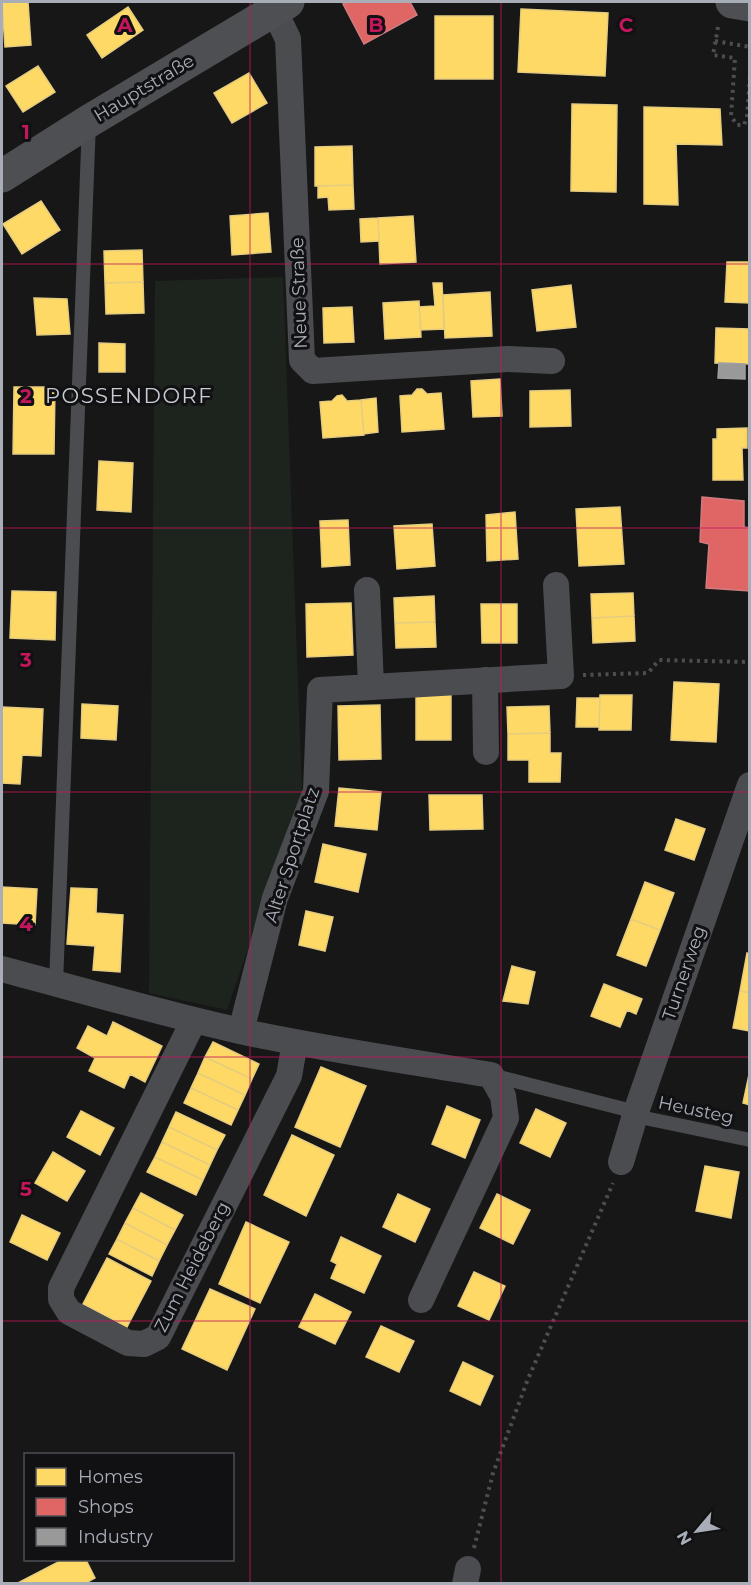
<svg xmlns="http://www.w3.org/2000/svg" width="751" height="1585" font-family="Montserrat,sans-serif">
<rect width="100%" height="100%" fill="#171717"/>
<path fill="#1d241e" d="M283,277L302,792L227,1010L149,993L155,281Z"/>
<path fill="#ffd966" stroke="#e5cc7f" stroke-width="1.5" d="M2,2H28L31,45L5,47Z
M128,7L143,30L102,58L87,35Z
M521,9L608,13L605,76L518,72Z
M435,16H493V79H435Z
M38,66L55,92L23,112L6,86Z
M249,73L267,103L232,123L214,93Z
M572,104L617,105L616,192L571,191Z
M644,107L720,109L722,145L676,144L678,205L644,204Z
M352,146L353,185L315,186V147Z
M353,185L354,209L329,210L328,197L318,198V186Z
M41,201L60,230L22,254L3,224Z
M268,213L271,252L232,255L230,216Z
M413,216L416,262L380,264L378,218Z
M378,218L379,241L361,242L360,219Z
M142,250L143,282L105,283L104,251Z
M727,262H750V303L725,302Z
M143,282L144,313L106,314L105,283Z
M433,283H442L444,329L421,330L419,307L435,306Z
M571,285L576,327L537,331L532,290Z
M490,292L492,336L445,338L443,295Z
M34,298L67,299L70,334L37,335Z
M419,301L421,337L385,339L383,303Z
M352,307L354,342L324,343L323,308Z
M716,328L750,329V364L715,363Z
M99,343L125,344V372H99Z
M500,379L502,416L473,417L471,381Z
M14,387H55L54,454H13Z
M417,389H422L427,394L441,393L444,429L402,432L400,396L412,395Z
M570,390L571,426L530,427V391Z
M342,395L347,401L361,400L364,435L323,438L320,402L332,401L337,396Z
M376,398L378,432L364,434L361,400Z
M747,428V448H742L743,480H713V439H717V429Z
M99,461L133,463L131,512L97,510Z
M620,507L624,564L579,566L576,509Z
M515,512L518,559L487,561L486,515Z
M348,520L350,565L322,567L320,521Z
M432,524L435,566L397,569L394,526Z
M12,591L56,592L55,640L10,638Z
M633,593L634,616L592,618L591,594Z
M434,596L435,622L395,623L394,598Z
M351,603L353,655L307,657L306,604Z
M481,604H517V643H482Z
M634,616L635,641L593,643L592,618Z
M435,622L436,647L396,648L395,623Z
M674,682L719,684L716,742L671,740Z
M416,695H451V740H416Z
M600,695H632L631,730H599Z
M577,698H600L599,727H576Z
M82,704L118,706L116,740L81,738Z
M380,705L381,759L339,760L338,706Z
M549,706L550,733L508,734L507,707Z
M2,707L43,709L41,756L22,755L20,784L2,783Z
M550,733V753H561L560,782H529V760H508V734Z
M339,788L381,792L377,830L335,826Z
M429,795H482L483,829L430,830Z
M676,819L705,829L694,860L665,850Z
M323,844L366,854L358,892L315,882Z
M645,882L674,893L660,930L631,919Z
M2,887L37,889L35,925L2,923Z
M71,888L97,889L96,913L123,915L120,972L93,970L95,946L67,944Z
M306,911L333,917L325,951L299,945Z
M631,919L660,930L646,966L617,955Z
M747,953L750,954V993L740,991Z
M512,966L535,972L528,1004L503,1001Z
M604,984L642,999L636,1014L627,1010L620,1027L591,1016Z
M740,991L750,993V1031L733,1028Z
M113,1022L162,1046L145,1082L130,1074L124,1088L89,1071L95,1058L77,1048L88,1026L107,1036Z
M213,1042L259,1064L252,1079L205,1057Z
M205,1057L252,1079L245,1095L198,1073Z
M321,1067L366,1086L340,1147L295,1127Z
M750,1070V1105L743,1103Z
M198,1073L245,1095L238,1110L191,1088Z
M191,1088L238,1110L231,1125L184,1103Z
M447,1106L480,1120L465,1158L432,1144Z
M536,1109L566,1123L550,1157L520,1143Z
M81,1111L114,1128L100,1155L67,1137Z
M176,1112L225,1135L217,1150L169,1127Z
M169,1127L217,1150L210,1165L162,1142Z
M292,1135L334,1155L306,1216L264,1195Z
M162,1142L210,1165L203,1180L155,1157Z
M53,1152L85,1171L67,1201L35,1183Z
M155,1157L203,1180L196,1195L147,1172Z
M705,1166L739,1172L731,1218L696,1211Z
M141,1193L183,1215L175,1230L133,1208Z
M398,1194L430,1209L415,1242L383,1227Z
M497,1194L530,1210L513,1244L480,1228Z
M133,1208L175,1230L167,1245L125,1223Z
M22,1215L60,1233L47,1260L10,1242Z
M246,1222L289,1242L260,1303L219,1284Z
M125,1223L167,1245L159,1261L117,1239Z
M341,1237L381,1256L364,1293L331,1278L337,1264L331,1261Z
M117,1239L159,1261L152,1276L109,1254Z
M107,1258L151,1281L127,1327L83,1304Z
M474,1272L505,1286L489,1320L458,1306Z
M210,1289L255,1309L227,1370L182,1349Z
M315,1294L351,1312L335,1344L299,1327Z
M381,1326L414,1341L399,1372L366,1357Z
M463,1362L493,1376L480,1405L450,1391Z
M62,1560H86L95,1578L84,1584H16Z"/>
<path fill="#e06666" stroke="#cf7b7f" stroke-width="1.5" d="M349,2H410L417,15L364,44L343,4Z
M702,497L744,501V527L750,528V591L706,588L709,544L700,542Z"/>
<path fill="#999" stroke="#9e9fa2" stroke-width="1.5" d="M719,363L745,364V379L718,378Z"/>
<g fill="none" stroke-linecap="round" stroke-linejoin="round">
<path stroke="#4d4e52" stroke-width="4" stroke-dasharray="3 4.5" stroke-linecap="butt" d="M718,27L713,55L735,58L731,116L737,125H744L747,117L750,76
M715,41L750,47
M583,675L648,673L659,660L750,662
M474,1548L493,1473L528,1379L613,1183"/>
<path stroke="#4b4c50" stroke-width="14" d="M56,984L89,122
M491,1075L636,1112
M635,1116L750,1140"/>
<path stroke="#4b4c50" stroke-width="26" d="M274,10L288,39L302,360L313,371L508,359L552,361
M367,590L371,686
M485,680L486,752
M2,969C81,990 160,1013 240,1031C323,1049 408,1061 491,1075L503,1096L506,1118L421,1300
M194,1020L61,1288V1299L69,1312L128,1343L144,1344L158,1337L289,1076L295,1042
M241,1031L275,898L316,791L320,690L561,676L556,585
M621,1162L636,1112L750,785
M465,1584L468,1569"/>
<path stroke="#4d4f52" stroke-width="33" d="M732,2L750,5
M2,176L89,121L288,2"/>
</g>
<path fill="none" stroke="#c2185b" stroke-width="1.5" stroke-opacity="0.55" d="M250,2V1584M501,2V1584M2,264H750M2,528H750M2,792H750M2,1057H750M2,1321H750"/>
<g text-anchor="middle" stroke-width="6" stroke-linejoin="round" paint-order="stroke">
<g font-size="18" fill="#a8adb8" stroke="#111113">
<text transform="translate(144 88) rotate(-31)" y="6">Hauptstraße</text>
<text transform="translate(299 293) rotate(-92)" y="6">Neue Straße</text>
<text transform="translate(292 855) rotate(-72)" y="6">Alter Sportplatz</text>
<text transform="translate(684 973) rotate(-71)" y="6">Turnerweg</text>
<text transform="translate(696 1110) rotate(12)" y="6">Heusteg</text>
<text transform="translate(192 1267) rotate(-63)" y="6">Zum Heideberg</text>
</g>
<g font-size="21" letter-spacing="1.5" fill="#c9ccd4" stroke="#111113">
<text x="129" y="403">POSSENDORF</text>
</g>
</g>
<g font-size="20" text-anchor="middle" font-weight="bold" fill="#c2185b" stroke="#111113" stroke-width="6" stroke-linejoin="round" paint-order="stroke">
<text x="125" y="32">A</text>
<text x="376" y="32">B</text>
<text x="626" y="32">C</text>
<text x="26" y="139">1</text>
<text x="26" y="403">2</text>
<text x="26" y="667">3</text>
<text x="26" y="931">4</text>
<text x="26" y="1196">5</text>
</g>
<rect width="751" height="1585" fill="none" stroke="#a8adb8" stroke-width="6"/>
<rect x="24" y="1453" width="210" height="108" fill="#111113" stroke="#4d4f55" stroke-width="1.5"/>
<rect x="36" y="1468" width="30" height="18" fill="#ffd966" stroke="#4d4f55" stroke-width="1.5"/>
<text x="78" y="1483" font-size="18" fill="#a8adb8">Homes</text>
<rect x="36" y="1498" width="30" height="18" fill="#e06666" stroke="#4d4f55" stroke-width="1.5"/>
<text x="78" y="1513" font-size="18" fill="#a8adb8">Shops</text>
<rect x="36" y="1528" width="30" height="18" fill="#999999" stroke="#4d4f55" stroke-width="1.5"/>
<text x="78" y="1543" font-size="18" fill="#a8adb8">Industry</text>
<g transform="translate(697 1531) rotate(241)" stroke="#111113" stroke-width="4.5" paint-order="stroke">
<path d="M0-4.5L10 22L0 15L-10 22Z" fill="#a8adb8"/>
<text y="-9" font-size="16" font-weight="bold" text-anchor="middle" fill="#a8adb8">N</text>
</g>
</svg>
